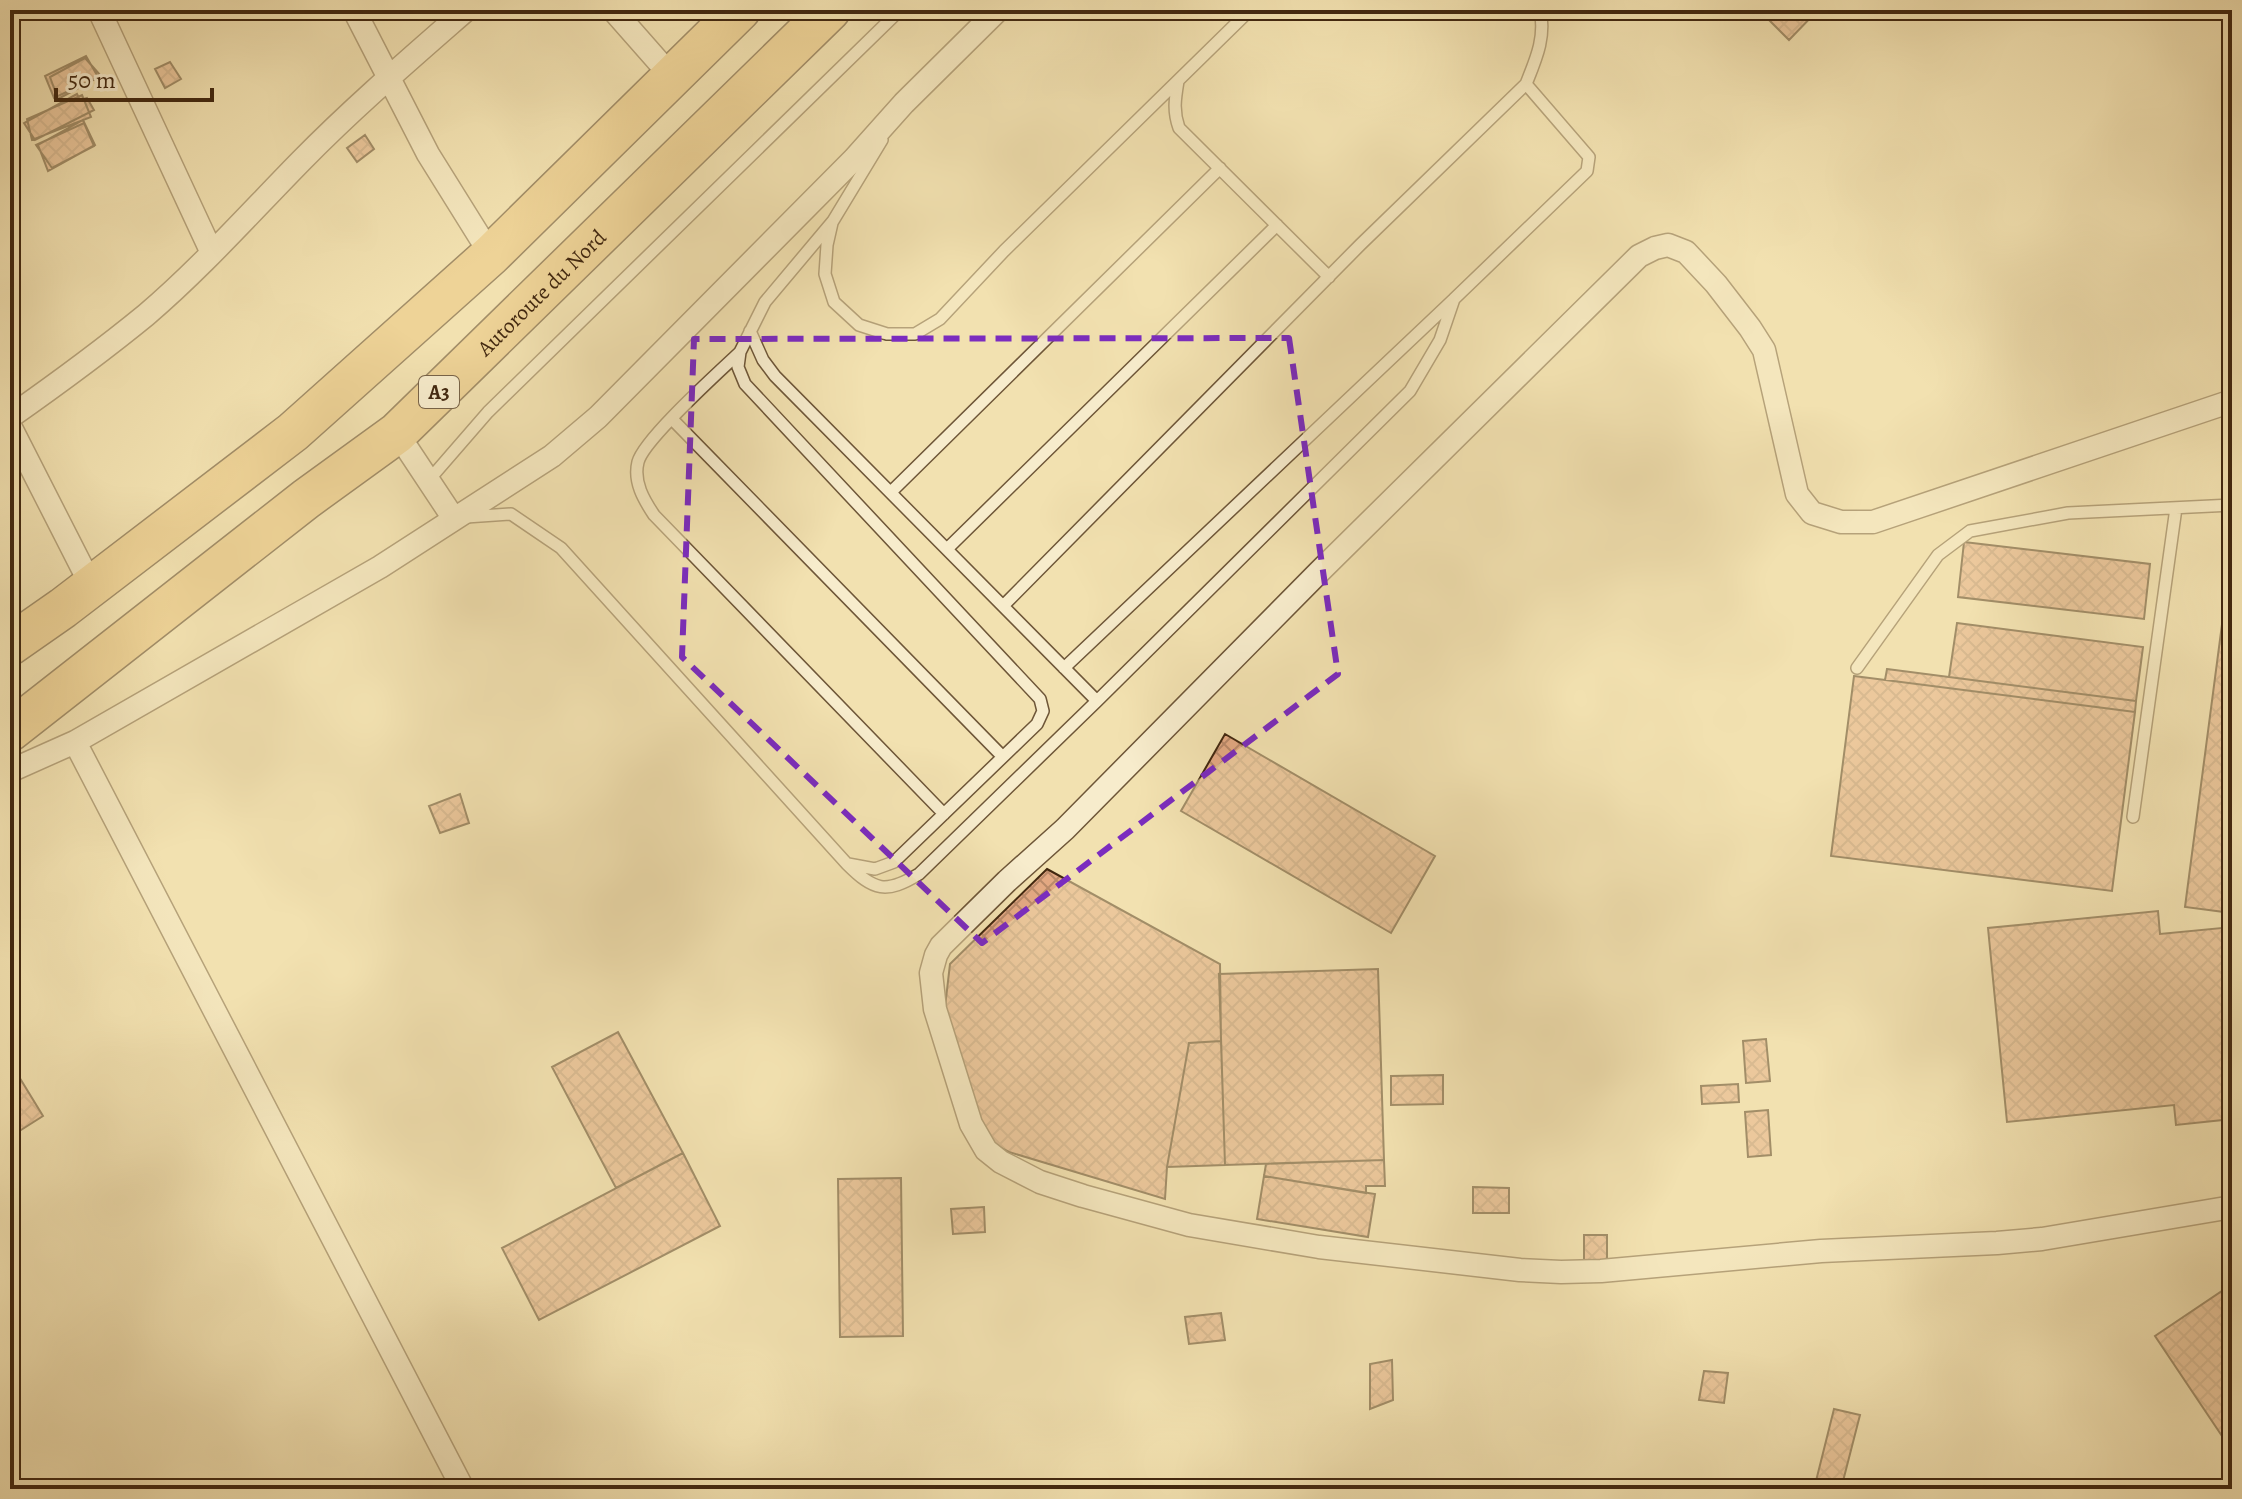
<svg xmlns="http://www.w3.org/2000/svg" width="2242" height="1499" font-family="Alegreya,serif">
<defs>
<pattern id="building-cross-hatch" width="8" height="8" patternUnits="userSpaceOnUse" patternTransform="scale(2)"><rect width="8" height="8" fill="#e4a983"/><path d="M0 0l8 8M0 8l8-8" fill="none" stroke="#ba8a6a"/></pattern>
</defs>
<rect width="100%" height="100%" fill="#f2e1b0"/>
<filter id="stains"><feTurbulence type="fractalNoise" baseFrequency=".0025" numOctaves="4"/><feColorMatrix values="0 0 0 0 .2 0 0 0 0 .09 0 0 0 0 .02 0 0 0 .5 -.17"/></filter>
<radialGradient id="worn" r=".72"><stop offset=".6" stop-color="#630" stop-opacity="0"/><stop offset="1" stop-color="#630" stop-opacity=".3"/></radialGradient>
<path fill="url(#building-cross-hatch)" stroke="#422810" stroke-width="2" d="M1759,10H1818L1789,40Z
M86,56L98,77L54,98L45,76Z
M85,58L101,76L58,99L50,77Z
M170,62L181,79L165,88L155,69Z
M77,94L80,100L87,98L94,110L35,140L24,123Z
M82,95L91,117L32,140L27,119Z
M83,120L95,145L48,171L38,145Z
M84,123L94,146L52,168L36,145Z
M365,135L374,149L357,162L347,148Z
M1964,542L2150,564L2144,619L1958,597Z
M2232,548V913L2185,907Z
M1957,623L2143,647L2136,701L1949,677Z
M1887,669L2136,701L2135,712L1885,680Z
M1854,676L2135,712L2112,891L1831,856Z
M1225,734L1435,856L1391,933L1181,811Z
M460,794L469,823L440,833L429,806Z
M1047,869L1220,964L1221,1041L1189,1043L1167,1167L1165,1199L1009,1152L991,1143L973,1110L944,1016L950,964Z
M2158,911L2160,934L2232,927V1119L2176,1125L2174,1105L2007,1122L1988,928Z
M1378,969L1384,1160L1225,1165L1219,974Z
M618,1032L683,1153L616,1188L552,1067Z
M1766,1039L1770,1081L1746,1083L1743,1041Z
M1221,1041L1225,1165L1167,1167L1189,1043Z
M10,1062L43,1116L10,1137Z
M1443,1075V1104L1391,1105V1076Z
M1738,1084L1739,1102L1702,1104L1701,1086Z
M1768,1110L1771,1155L1748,1157L1745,1112Z
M683,1153L720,1226L539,1320L502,1248Z
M1384,1160L1385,1186H1366V1193L1264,1176L1266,1164Z
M1264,1176L1375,1194L1368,1237L1257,1219Z
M901,1178L903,1336L840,1337L838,1179Z
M1473,1187L1509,1188V1213H1473Z
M984,1207L985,1232L953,1234L951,1209Z
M1584,1235H1607V1263H1584Z
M2222,1291L2232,1306V1451L2155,1336Z
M1221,1313L1225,1340L1189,1344L1185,1317Z
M1392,1360L1393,1400L1370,1409V1364Z
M1704,1371L1728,1373L1724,1403L1699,1400Z
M1834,1409L1860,1415L1841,1489H1814Z"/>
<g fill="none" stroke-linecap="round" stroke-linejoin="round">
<defs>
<path id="service" d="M1178,81C1175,99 1173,111 1179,128L1329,277
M832,223L827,245L825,274L834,302L859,325L887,334H915L940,319L1004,251L1250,10
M750,331L763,360L775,376L1097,701
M740,352C719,372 644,439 638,462C633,482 644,500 654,515L944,814
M672,419L1002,756
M429,480L488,412L900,10
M891,492L1220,168
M466,517L511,514L561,548L847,864C874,891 886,894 919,874L1097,701L1410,391L1440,340L1454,299L1587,171L1589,157L1526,84
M947,549L1277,225
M1003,606L1360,245L1526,84C1536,59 1546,37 1540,10
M1064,668L1453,300
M1857,668L1938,555L1970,531L2068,513L2232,505
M2133,817L2176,508
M848,864L875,869L894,862L1037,724L1043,711L1040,699L745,384L738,367L740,352L765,302L833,221L882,140"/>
<path id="minor" d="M99,10L212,253
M354,10L428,154L491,255
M613,10L672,77
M2232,401L1873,522H1841L1812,513L1797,494L1764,350L1750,328L1716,284L1686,252L1668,245L1655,248L1639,256L1319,572L1065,829L1007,881L941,946L936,955L931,973L935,1009L971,1124L986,1150L1001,1162L1040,1182L1083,1196L1189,1225L1319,1247L1520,1270L1561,1272L1601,1271L1821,1251L1997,1243L2042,1239L2232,1207
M10,417C57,384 102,351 146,315C201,268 250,213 301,161C353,108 410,59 466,10
M10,426L92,587
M397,433L454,519
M75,742L463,1489
M10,771L75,742L380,567L552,456L598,417L854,159L904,103L998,10"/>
<g id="motorway">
<path d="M10,645L63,608L293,432L491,255L740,10"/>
<path id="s1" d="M10,731L306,499L397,433L830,10"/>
</g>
</defs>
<use href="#service" stroke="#6e5638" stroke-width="14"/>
<use href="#minor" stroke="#6e5638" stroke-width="25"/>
<use href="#motorway" stroke="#422810" stroke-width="43"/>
<use href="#service" stroke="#f7eccc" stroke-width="11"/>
<use href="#minor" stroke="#f7eccc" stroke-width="22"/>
<use href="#motorway" stroke="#e9c078" stroke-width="40"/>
</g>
<path d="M0 0H2242V1499H0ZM1289,338L1338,674L982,943L682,657L694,339Z" fill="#f2e1b0" fill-opacity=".55" fill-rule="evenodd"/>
<path fill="none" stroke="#7b2cbf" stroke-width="6" stroke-dasharray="16 10" stroke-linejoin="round" d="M1289,338L1338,674L982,943L682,657L694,339Z"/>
<g text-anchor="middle" stroke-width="6" stroke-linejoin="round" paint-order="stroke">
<rect fill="#f7eccc" stroke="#786348" stroke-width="2" x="419" y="376" width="40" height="32" rx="6"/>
<g font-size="20" font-weight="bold" fill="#422810">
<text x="439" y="399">A3</text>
</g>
<g font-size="22" fill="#422810" stroke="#f7eccc">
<text dy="8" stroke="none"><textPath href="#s1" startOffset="690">Autoroute du Nord</textPath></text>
</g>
</g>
<rect width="2242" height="1499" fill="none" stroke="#f2e1b0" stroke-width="40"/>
<rect x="12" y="12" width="2218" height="1475" fill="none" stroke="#422810" stroke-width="4"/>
<rect x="20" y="20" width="2202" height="1459" fill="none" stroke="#422810" stroke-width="2"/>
<path d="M56 88v12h156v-12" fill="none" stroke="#422810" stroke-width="4"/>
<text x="68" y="88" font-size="24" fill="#422810" stroke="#f7eccc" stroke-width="6" paint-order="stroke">50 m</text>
<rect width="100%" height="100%" filter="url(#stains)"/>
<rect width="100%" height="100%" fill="url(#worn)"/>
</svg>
